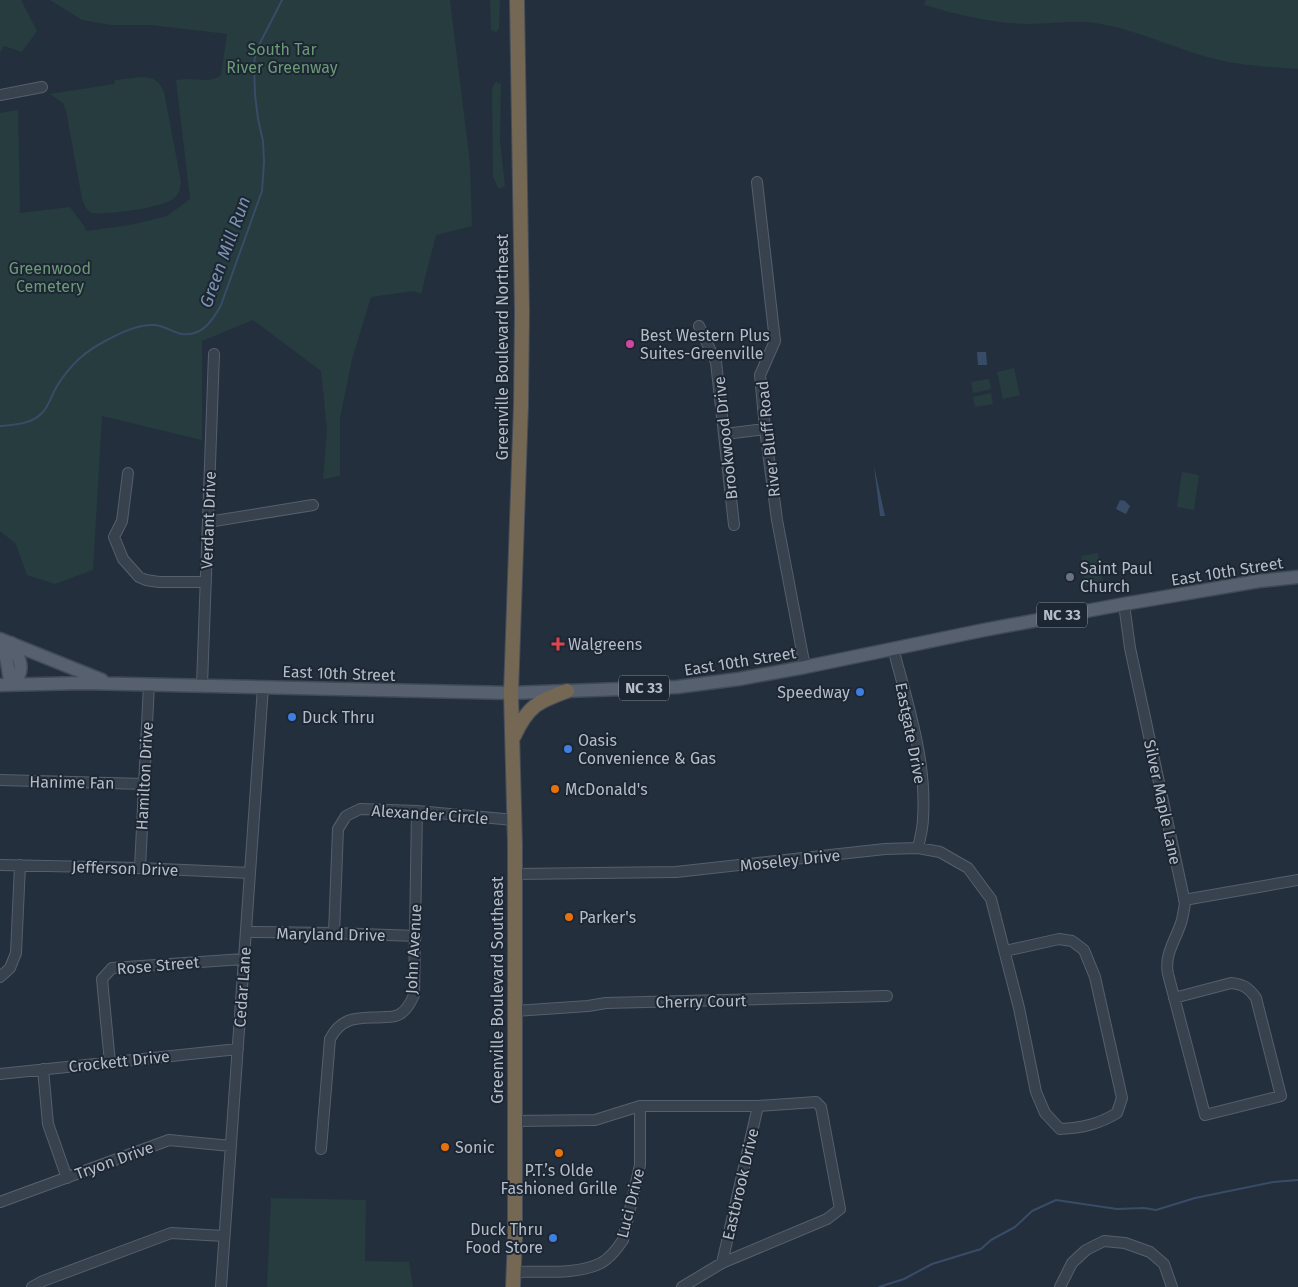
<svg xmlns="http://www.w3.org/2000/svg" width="1298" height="1287" font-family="'Fira Sans',sans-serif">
<rect width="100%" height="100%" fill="#242f3e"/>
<path fill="#263c3f" d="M0,0H21L37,31L22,52L4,46L0,53Z
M50,0H450L470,163L472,226L436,235L421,294L414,291L371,297L352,359L340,418V476L323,479L327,430L321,371L253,320L202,341V440L102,416L93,570L55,584L27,575L16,544L0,531V113L18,110L20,213L70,207L84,226L86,231L130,225L167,216L190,199L176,80C180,80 184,79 188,79C200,79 211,83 221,75L227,34L151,25H112L82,20Z
M490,0H500L499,29L496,32L491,30Z
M926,0H1298V69C1270,67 1234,65 1207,57C1168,46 1128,26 1087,22C1068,21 1049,24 1030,24C997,24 957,15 925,5L924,3Z
M142,77C154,77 159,81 164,92L181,182C180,189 179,195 173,199C162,208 106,215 91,213L86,208L82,199L66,111L63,103L50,94L114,84L115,80Z
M496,82L501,84L500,141L505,186L499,189L493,177L492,88Z
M1014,368L1020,395L1003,399L997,372Z
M989,379L991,389L973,393L971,382Z
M991,393L993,404L975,407L973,397Z
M1182,472L1199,475L1194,510L1177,507Z
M1098,553L1103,582L1085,585L1081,556Z
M271,1198L366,1200L365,1261L409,1262L413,1287H267Z"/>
<path fill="#394c67" d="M977,352H986L987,365H978Z
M874,466L885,516H880Z
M1120,500L1125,501L1130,506L1126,514L1116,509Z"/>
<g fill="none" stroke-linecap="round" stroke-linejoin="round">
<path stroke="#394c67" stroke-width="2" d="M0,426C14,425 32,424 42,413C49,406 52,394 57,386C71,364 84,352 107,340C121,333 136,325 153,325C164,325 172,332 182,334C202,337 213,320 221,305L262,191L264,162L263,141L258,119L255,95L254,63L256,51L282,0
M879,1287L904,1279L932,1264L981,1249L991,1240L1015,1227L1032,1211L1056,1200L1117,1209L1144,1208L1156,1210L1195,1198L1273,1182L1298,1180"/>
<defs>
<path id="minor" d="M0,95L42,87
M757,182L775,341L760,375L765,429L777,520L805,667
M699,326L716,362L734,525
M725,434L765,429
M128,473L122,521L114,537L123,559L139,577L146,580L159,582H206
M208,522L313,505
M1124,604L1130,648L1185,903C1184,909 1183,917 1181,923C1175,941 1164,955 1168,974L1205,1115L1281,1096L1256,998C1249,988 1243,984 1231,983L1174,998
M893,648C907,702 927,761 923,818C923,828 920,838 918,848
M202,685L214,354
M0,780L144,784
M0,865L140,868L250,873
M140,868L149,684
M515,874L676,872L885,849L918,848L940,852L968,868L991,899L1019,1008L1036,1092L1045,1113L1060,1129C1082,1128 1099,1124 1117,1113L1122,1098L1095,977L1084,950L1072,941L1059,939L1005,951
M1184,900L1298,880
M246,932L334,933L416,936
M334,933L338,829L346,816L360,809L417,811L514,820
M0,977L10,968L16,953L20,865
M515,1011L588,1006L606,1003L887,996
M110,1063L102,979L112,968L244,959
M43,1069L48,1124L67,1178
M0,1074L238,1049
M515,1121L595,1120L640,1106H758
M321,1149L330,1039C343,1014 360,1019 385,1017C390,1017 396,1017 400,1014C407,1010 411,1002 414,995L417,811
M0,1202L169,1140L231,1146
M515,1272C540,1271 578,1275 601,1263C610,1258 617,1249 623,1240L640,1165V1106
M32,1287L43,1281L171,1233L224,1236
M221,1287L263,687
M682,1287L722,1263L827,1219L840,1209L821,1107L816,1102L758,1106L722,1263
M1060,1287L1072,1263L1086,1250L1104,1241L1125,1243L1150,1252L1164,1264L1172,1287"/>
<path id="major" d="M0,639L102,680
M11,643C16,652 24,664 19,675C18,678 13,682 11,684
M0,646C9,657 7,671 11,684
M0,685L83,683L511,693L677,687L739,679L805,667L984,630L1124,604L1259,581L1298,577"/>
<path id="highway" d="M514,736C528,706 537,702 567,691
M513,1287L515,1238V845L511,693L521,405L522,312L517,0"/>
</defs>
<use href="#minor" stroke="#565f6c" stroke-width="12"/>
<use href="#major" stroke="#414a57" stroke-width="15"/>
<use href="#highway" stroke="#434c59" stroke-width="16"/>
<use href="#minor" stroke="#38414e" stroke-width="10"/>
<use href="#major" stroke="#56606e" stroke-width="12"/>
<use href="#highway" stroke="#746855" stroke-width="14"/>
</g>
<circle fill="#d1479c" stroke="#1d2633" stroke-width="2" cx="630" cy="344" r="5"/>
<circle fill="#6b7280" stroke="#1d2633" stroke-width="2" cx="1070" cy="577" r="5"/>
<path fill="#e0444e" stroke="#1d2633" stroke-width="2" d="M555.5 636.5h5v5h5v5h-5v5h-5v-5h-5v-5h5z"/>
<g fill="#3f7fe0" stroke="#1d2633" stroke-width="2">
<circle cx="860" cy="692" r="5"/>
<circle cx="292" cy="717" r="5"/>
<circle cx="568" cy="749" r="5"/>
<circle cx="553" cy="1238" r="5"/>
</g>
<g fill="#e8710a" stroke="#1d2633" stroke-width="2">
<circle cx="555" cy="789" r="5"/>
<circle cx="569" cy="917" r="5"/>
<circle cx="445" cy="1147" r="5"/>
<circle cx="559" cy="1153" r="5"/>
</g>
<g text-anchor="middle" stroke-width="4" stroke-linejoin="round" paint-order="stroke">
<g fill="#1d2633" stroke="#878f9c" stroke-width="1">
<rect x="1037" y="602.5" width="50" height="25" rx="4"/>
<rect x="619" y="675.5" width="50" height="25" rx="4"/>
</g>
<g font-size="15" font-weight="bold" fill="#b4bcc9">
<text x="1062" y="620">NC 33</text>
<text x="644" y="693">NC 33</text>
</g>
<g font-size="16" fill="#6b9a76" stroke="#1d2633">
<text x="282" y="55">South Tar<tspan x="282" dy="18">River Greenway</tspan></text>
<text x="50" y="274">Greenwood<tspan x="50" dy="18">Cemetery</tspan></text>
</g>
<g font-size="16" fill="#b4bcc9" stroke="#1d2633" text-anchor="start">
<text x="640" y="341">Best Western Plus<tspan x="640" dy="18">Suites-Greenville</tspan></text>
<text x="1080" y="574">Saint Paul<tspan x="1080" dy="18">Church</tspan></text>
<text x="568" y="650">Walgreens</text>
<text x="850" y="698" text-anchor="end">Speedway</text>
<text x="302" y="723">Duck Thru</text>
<text x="578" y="746">Oasis<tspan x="578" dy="18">Convenience &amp; Gas</tspan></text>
<text x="565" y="795">McDonald's</text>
<text x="579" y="923">Parker's</text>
<text x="455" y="1153">Sonic</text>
<text x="559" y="1176" text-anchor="middle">P.T.’s Olde<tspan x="559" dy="18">Fashioned Grille</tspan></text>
<text x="543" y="1235" text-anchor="end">Duck Thru<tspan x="543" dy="18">Food Store</tspan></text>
</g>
<g font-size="16" fill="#b4bcc9" stroke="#1d2633">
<text transform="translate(502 347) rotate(-90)" y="6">Greenville Boulevard Northeast</text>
<text transform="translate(725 438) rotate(-96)" y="6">Brookwood Drive</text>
<text transform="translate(768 439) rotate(-96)" y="6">River Bluff Road</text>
<text transform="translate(208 520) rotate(-88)" y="6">Verdant Drive</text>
<text transform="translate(1227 571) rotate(-9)" y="6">East 10th Street</text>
<text transform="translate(740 661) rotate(-9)" y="6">East 10th Street</text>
<text transform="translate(339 673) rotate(2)" y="6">East 10th Street</text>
<text transform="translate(911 733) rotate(79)" y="6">Eastgate Drive</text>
<text transform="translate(144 776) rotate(-87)" y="6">Hamilton Drive</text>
<text transform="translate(72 782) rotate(1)" y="6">Hanime Fan</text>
<text transform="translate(1163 802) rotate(78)" y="6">Silver Maple Lane</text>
<text transform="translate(430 814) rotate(4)" y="6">Alexander Circle</text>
<text transform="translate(790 860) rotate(-6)" y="6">Moseley Drive</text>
<text transform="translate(125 868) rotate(2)" y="6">Jefferson Drive</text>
<text transform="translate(331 934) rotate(1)" y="6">Maryland Drive</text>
<text transform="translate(413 949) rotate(-87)" y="6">John Avenue</text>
<text transform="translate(158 965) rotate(-5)" y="6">Rose Street</text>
<text transform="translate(242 987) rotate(-86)" y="6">Cedar Lane</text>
<text transform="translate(497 990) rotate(-90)" y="6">Greenville Boulevard Southeast</text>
<text transform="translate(701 1001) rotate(-1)" y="6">Cherry Court</text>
<text transform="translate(119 1061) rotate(-6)" y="6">Crockett Drive</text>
<text transform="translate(114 1160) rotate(-20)" y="6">Tryon Drive</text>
<text transform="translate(740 1184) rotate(-77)" y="6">Eastbrook Drive</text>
<text transform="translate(630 1203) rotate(-76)" y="6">Luci Drive</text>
</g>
<g font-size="18" font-style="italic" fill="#7c92b1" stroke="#1d2633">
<text transform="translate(225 252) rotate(-70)" y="6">Green Mill Run</text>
</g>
</g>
</svg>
